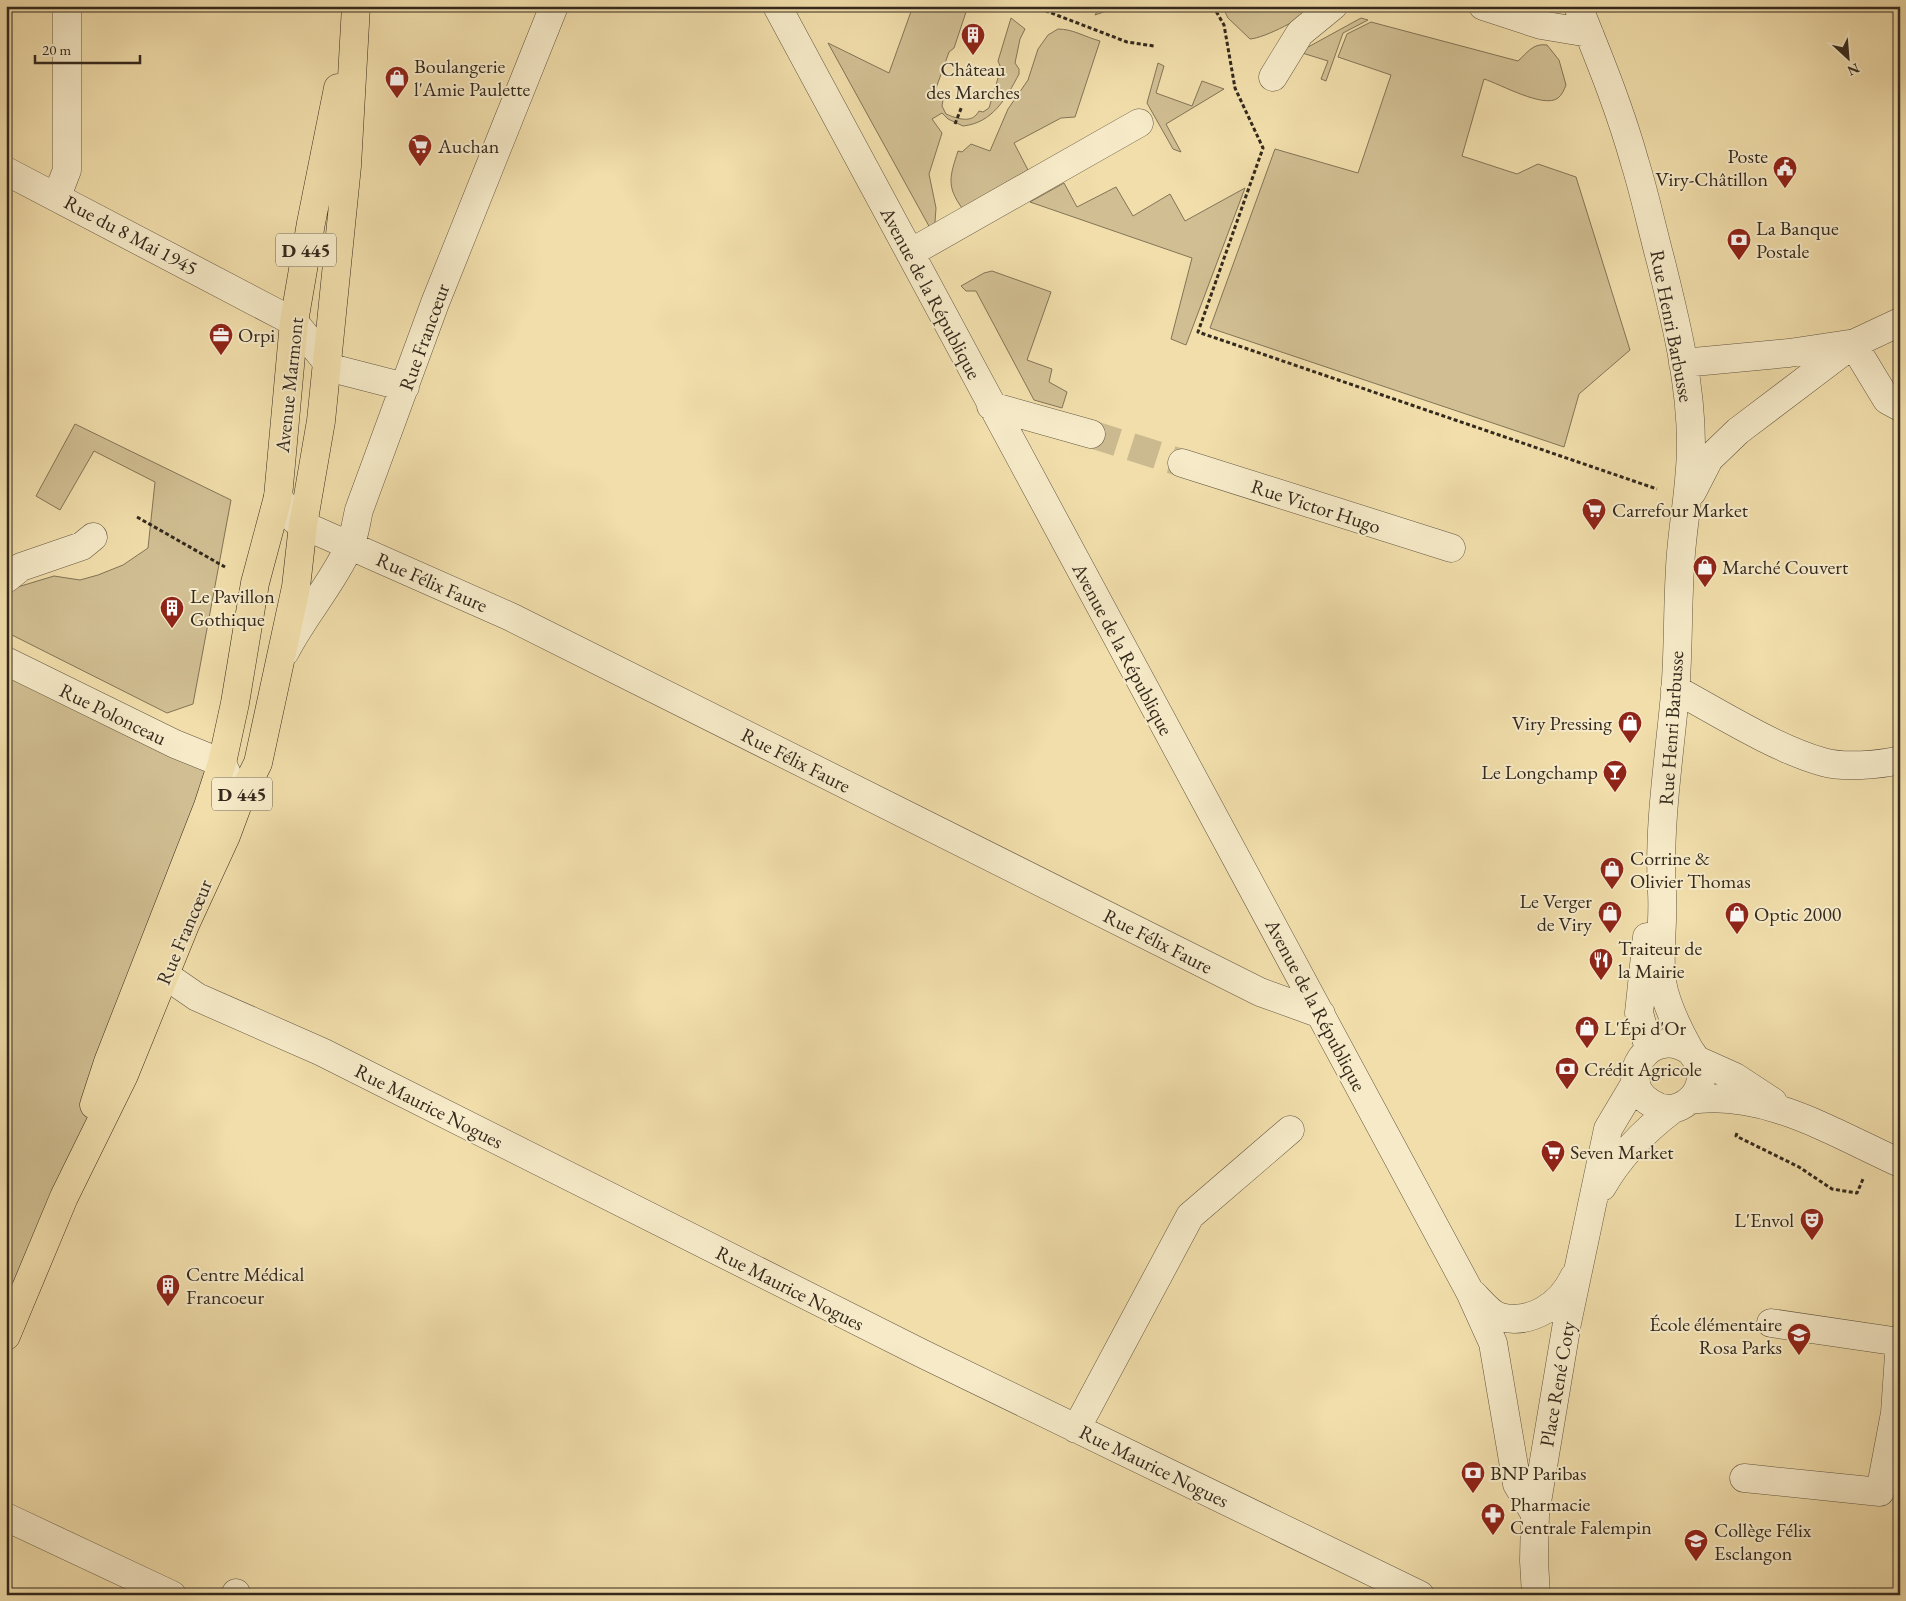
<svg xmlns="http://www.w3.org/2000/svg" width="1906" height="1601" font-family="'EB Garamond',serif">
<rect width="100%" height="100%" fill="#f1deab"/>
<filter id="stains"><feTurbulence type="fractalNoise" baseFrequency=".004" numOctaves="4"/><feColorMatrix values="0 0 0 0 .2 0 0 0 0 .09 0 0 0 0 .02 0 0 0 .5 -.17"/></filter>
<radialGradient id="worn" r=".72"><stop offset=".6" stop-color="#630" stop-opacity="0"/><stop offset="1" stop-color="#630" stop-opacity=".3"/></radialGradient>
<path fill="#d1bf93" stroke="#827458" d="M913,6H968L954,48L949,52L935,91L937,98L943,100L942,106L946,114C958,119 972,124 979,111L983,112L989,108L1001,68L998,61L1011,18L1025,29L1020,39L1015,63L1019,69V74C1006,99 992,123 963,126L948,119L942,113L932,119L942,133L929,174L936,208L935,222L930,228L828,43L889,73Z
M1095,6H1121L1095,15L1099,8Z
M1222,6H1316C1305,17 1265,38 1250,39L1228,18Z
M1361,18L1368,20L1343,33L1326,81L1321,79L1328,61L1299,52Z
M1371,22L1518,61C1528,52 1533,43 1547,45L1559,60L1566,85C1564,90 1562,95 1558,98C1544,109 1500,84 1484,79L1462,156L1517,174L1538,164L1576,177L1630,350L1579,394L1564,447L1210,328L1275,149L1358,173L1391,75L1338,57L1347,34Z
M1058,29C1073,29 1085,37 1100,41L1075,117L1061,118L1014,143L1028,170L962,208C946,186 950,176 958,151L962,152L971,144L990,151L1008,109L1028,80L1038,49L1048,35Z
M1158,63L1164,66L1156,93L1192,106L1202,81L1224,89L1166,124L1181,152L1173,149L1147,103Z
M1064,183L1077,207L1116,187L1133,216L1170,194L1185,221L1245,188L1186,345L1171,339L1192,258L1030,202Z
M992,271L1051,292L1027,360L1052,369L1049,382L1067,392L1062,408L1034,400L976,291H966L961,286L984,273Z
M75,424L231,500L193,704L167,713L6,632V592L11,589L54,576L80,580L98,575L123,565L148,548L155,482L94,451L60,510L36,496Z
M6,661L222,763L64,1197L6,1336Z"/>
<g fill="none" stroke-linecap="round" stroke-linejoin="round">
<path stroke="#cbba8f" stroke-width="28" stroke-dasharray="28 14" stroke-linecap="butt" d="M1091,434L1182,463"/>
<defs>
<path id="minor" d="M777,6L1470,1292L1493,1343L1517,1484L1535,1514
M1483,6L1541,25L1589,33
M1578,6C1599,58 1620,109 1635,163C1645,195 1652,229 1661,262C1676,322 1691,383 1691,445C1691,482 1684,517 1681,553C1677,600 1679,648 1675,694C1669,760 1658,827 1662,892C1664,922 1658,952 1662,982C1666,1005 1677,1027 1688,1047C1692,1055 1699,1060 1700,1069C1704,1085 1695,1099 1681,1106C1671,1111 1660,1109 1651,1103C1613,1081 1650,1023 1690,1051
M1273,77L1300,33L1333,6
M6,171L294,322L327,362L335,369L405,387
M57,196L67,170V6
M910,253L1139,123
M1853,344L1887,400L1900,407
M1683,363L1789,353L1849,344
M991,406L1091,434
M1182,463L1451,548
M1692,492L1709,459L1738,431L1853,344L1900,322
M278,497L295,520L303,525L511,617L1260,992L1321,1014
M6,579L21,567L82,546L93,537
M285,652C304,615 332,584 349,547C355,536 356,522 359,510L435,303L554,6
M6,661L175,744L222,763L239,801
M1675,689C1719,713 1776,749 1823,762C1844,768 1879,765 1900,760
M1647,937L1639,1013L1649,1049
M165,975L197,997L322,1052L923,1354L1420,1595
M1697,1060L1735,1077L1773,1102
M1690,1100C1764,1089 1834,1133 1900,1163
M1602,1187C1620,1155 1644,1131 1673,1109
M1473,1294C1480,1301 1490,1314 1500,1317C1531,1325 1561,1305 1574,1277
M1771,1323L1900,1342
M1076,1429L1190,1216L1290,1130
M1744,1478L1880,1492L1895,1413L1900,1340
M6,1517L172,1595
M235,1595L236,1593
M1536,1595L1534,1561L1535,1514L1567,1323L1608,1129L1636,1082"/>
<path id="major" d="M94,1105L108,1062L208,806L222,763L235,703L255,583L278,497L294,322L311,223L338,88
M6,1336L64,1197L124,1075L185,925L226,836L239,801L258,763L296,587L303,525L321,421L347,166L356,6"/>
</defs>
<use href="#minor" stroke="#635640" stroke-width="29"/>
<use href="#major" stroke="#34291d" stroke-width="29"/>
<path stroke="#34291d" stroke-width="3" stroke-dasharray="4 2.5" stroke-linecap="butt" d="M1033,6L1127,42L1154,46
M1213,6L1224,25L1235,88L1263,148L1198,332L1657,489
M955,124L962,106
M137,517L225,567
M1737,1133L1736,1136L1799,1167L1832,1189L1857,1193L1863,1179"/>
<use href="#minor" stroke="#f6eac8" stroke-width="28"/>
<use href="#major" stroke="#f1deab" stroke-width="28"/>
</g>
<defs>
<symbol id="building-pin" viewBox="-11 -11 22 30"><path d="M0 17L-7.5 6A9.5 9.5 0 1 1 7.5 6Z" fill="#8f2418" stroke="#f6eac8"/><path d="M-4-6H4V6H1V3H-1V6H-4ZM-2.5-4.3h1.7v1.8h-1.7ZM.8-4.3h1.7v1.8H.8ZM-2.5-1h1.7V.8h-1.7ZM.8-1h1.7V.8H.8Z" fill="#fff"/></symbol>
<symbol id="shop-pin" viewBox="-11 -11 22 30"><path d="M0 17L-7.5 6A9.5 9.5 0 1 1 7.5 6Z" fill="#8f2418" stroke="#f6eac8"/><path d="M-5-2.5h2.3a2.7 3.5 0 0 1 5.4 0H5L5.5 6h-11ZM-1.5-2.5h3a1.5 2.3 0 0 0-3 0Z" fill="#fff"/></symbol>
<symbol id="supermarket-pin" viewBox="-11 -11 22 30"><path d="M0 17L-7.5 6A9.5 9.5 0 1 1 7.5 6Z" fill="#8f2418" stroke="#f6eac8"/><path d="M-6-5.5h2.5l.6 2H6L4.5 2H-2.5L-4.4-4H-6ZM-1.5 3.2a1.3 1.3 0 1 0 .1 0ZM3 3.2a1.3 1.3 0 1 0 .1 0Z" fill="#fff"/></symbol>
<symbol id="civic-pin" viewBox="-11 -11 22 30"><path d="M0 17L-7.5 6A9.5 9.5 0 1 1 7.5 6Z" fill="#8f2418" stroke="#f6eac8"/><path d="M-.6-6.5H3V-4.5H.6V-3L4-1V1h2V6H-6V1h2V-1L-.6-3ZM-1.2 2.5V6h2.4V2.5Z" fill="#fff"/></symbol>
<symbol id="bank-pin" viewBox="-11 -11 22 30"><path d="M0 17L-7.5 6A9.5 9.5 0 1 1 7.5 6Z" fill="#8f2418" stroke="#f6eac8"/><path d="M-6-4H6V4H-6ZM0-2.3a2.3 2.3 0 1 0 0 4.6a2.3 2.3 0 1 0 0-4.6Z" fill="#fff"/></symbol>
<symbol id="office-pin" viewBox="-11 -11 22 30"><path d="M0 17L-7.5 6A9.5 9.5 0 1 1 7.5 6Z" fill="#8f2418" stroke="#f6eac8"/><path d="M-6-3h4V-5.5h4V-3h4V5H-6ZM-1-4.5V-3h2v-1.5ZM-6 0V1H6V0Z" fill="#fff"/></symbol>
<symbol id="bar-pin" viewBox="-11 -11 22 30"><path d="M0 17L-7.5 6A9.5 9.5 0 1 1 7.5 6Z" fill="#8f2418" stroke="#f6eac8"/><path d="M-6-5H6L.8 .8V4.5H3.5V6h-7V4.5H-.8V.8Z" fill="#fff"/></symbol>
<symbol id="restaurant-pin" viewBox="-11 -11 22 30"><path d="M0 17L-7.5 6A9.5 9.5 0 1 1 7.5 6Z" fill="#8f2418" stroke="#f6eac8"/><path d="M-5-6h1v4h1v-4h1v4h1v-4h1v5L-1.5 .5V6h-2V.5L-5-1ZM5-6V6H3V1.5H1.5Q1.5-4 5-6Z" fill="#fff"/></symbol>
<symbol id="theatre-pin" viewBox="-11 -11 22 30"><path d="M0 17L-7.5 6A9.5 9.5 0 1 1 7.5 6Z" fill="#8f2418" stroke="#f6eac8"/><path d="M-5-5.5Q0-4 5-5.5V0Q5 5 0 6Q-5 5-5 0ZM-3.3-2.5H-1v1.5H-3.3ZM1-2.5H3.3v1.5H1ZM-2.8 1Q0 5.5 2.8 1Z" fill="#fff"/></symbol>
<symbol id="school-pin" viewBox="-11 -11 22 30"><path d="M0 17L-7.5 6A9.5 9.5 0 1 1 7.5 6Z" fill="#8f2418" stroke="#f6eac8"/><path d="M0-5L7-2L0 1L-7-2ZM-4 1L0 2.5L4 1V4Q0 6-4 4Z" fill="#fff"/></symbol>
<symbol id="pharmacy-pin" viewBox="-11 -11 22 30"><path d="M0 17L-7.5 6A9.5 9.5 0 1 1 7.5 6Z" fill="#8f2418" stroke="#f6eac8"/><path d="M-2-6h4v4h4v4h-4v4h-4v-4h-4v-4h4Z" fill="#fff"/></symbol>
</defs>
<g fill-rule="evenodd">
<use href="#building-pin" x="959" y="21" width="28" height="38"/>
<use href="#shop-pin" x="383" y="64" width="28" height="38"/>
<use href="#supermarket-pin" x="406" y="132" width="28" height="38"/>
<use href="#civic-pin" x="1771" y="154" width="28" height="38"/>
<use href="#bank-pin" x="1725" y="226" width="28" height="38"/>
<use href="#office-pin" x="207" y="321" width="28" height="38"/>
<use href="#supermarket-pin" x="1580" y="496" width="28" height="38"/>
<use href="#shop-pin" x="1691" y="553" width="28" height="38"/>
<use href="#building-pin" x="158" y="594" width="28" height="38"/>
<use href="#shop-pin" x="1616" y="709" width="28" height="38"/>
<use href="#bar-pin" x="1601" y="758" width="28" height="38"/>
<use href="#shop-pin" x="1598" y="855" width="28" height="38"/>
<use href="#shop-pin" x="1596" y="899" width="28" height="38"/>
<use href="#shop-pin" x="1723" y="900" width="28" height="38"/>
<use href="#restaurant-pin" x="1587" y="946" width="28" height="38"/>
<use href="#shop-pin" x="1573" y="1014" width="28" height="38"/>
<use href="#bank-pin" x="1553" y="1055" width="28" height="38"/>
<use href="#supermarket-pin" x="1539" y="1138" width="28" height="38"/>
<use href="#theatre-pin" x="1798" y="1206" width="28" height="38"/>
<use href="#building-pin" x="154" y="1272" width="28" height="38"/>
<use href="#school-pin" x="1785" y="1321" width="28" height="38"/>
<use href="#bank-pin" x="1459" y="1459" width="28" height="38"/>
<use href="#pharmacy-pin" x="1479" y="1501" width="28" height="38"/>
<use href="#school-pin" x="1682" y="1527" width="28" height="38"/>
</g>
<g text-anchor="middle" stroke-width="4" stroke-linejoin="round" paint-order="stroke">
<g fill="#f6eac8" stroke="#6e6350" stroke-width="1">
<rect x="276" y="233.5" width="60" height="33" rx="4"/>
<rect x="212" y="777.5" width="60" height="33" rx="4"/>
</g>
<g font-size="19" font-weight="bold" fill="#34291d">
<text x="306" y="257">D 445</text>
<text x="242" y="801">D 445</text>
</g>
<g font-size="20" fill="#34291d" stroke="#f6eac8" text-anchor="start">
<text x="414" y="73">Boulangerie<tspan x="414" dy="23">l'Amie Paulette</tspan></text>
<text x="973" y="76" text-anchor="middle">Château<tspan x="973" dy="23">des Marches</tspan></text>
<text x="438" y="153">Auchan</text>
<text x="1768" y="163" text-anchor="end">Poste<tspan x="1768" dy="23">Viry-Châtillon</tspan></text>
<text x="1756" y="235">La Banque<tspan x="1756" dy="23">Postale</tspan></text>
<text x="238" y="342">Orpi</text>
<text x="1612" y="517">Carrefour Market</text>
<text x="1722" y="574">Marché Couvert</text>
<text x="190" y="603">Le Pavillon<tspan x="190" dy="23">Gothique</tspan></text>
<text x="1612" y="730" text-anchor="end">Viry Pressing</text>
<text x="1598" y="779" text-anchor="end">Le Longchamp</text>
<text x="1630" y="865">Corrine &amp;<tspan x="1630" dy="23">Olivier Thomas</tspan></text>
<text x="1592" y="908" text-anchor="end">Le Verger<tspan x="1592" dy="23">de Viry</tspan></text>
<text x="1754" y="921">Optic 2000</text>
<text x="1618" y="955">Traiteur de<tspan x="1618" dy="23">la Mairie</tspan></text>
<text x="1604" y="1035">L'Épi d'Or</text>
<text x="1584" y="1076">Crédit Agricole</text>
<text x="1570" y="1159">Seven Market</text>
<text x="1794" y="1227" text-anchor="end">L'Envol</text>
<text x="186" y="1281">Centre Médical<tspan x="186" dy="23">Francoeur</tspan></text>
<text x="1782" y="1331" text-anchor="end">École élémentaire<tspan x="1782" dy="23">Rosa Parks</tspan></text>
<text x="1490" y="1480">BNP Paribas</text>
<text x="1510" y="1511">Pharmacie<tspan x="1510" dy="23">Centrale Falempin</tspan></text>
<text x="1714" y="1537">Collège Félix<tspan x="1714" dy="23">Esclangon</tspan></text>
</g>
<g font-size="20" fill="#34291d" stroke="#f6eac8">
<text transform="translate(131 235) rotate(28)" y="7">Rue du 8 Mai 1945</text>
<text transform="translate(931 293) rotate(62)" y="7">Avenue de la République</text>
<text transform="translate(1672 326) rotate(79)" y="7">Rue Henri Barbusse</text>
<text transform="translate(424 337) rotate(-70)" y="7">Rue Francœur</text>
<text transform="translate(289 385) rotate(-84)" y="7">Avenue Marmont</text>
<text transform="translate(1316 506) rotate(18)" y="7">Rue Victor Hugo</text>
<text transform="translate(432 582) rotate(24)" y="7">Rue Félix Faure</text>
<text transform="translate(1123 649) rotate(62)" y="7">Avenue de la République</text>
<text transform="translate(113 714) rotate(26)" y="7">Rue Polonceau</text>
<text transform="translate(1671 728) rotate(-86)" y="7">Rue Henri Barbusse</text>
<text transform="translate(796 760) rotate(27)" y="7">Rue Félix Faure</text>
<text transform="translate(184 932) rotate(-67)" y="7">Rue Francœur</text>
<text transform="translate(1158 941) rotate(27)" y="7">Rue Félix Faure</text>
<text transform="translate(1316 1005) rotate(62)" y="7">Avenue de la République</text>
<text transform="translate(429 1106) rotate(27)" y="7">Rue Maurice Nogues</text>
<text transform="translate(790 1288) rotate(27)" y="7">Rue Maurice Nogues</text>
<text transform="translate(1557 1384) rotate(-80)" y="7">Place René Coty</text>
<text transform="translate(1154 1466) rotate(26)" y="7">Rue Maurice Nogues</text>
</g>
</g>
<rect width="1906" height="1601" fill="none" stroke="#f1deab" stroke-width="25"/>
<rect x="8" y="8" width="1891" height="1586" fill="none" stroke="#34291d" stroke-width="2.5"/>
<rect x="12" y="12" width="1881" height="1576" fill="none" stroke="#34291d"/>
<g transform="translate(1848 58) rotate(154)" stroke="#f6eac8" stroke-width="4" paint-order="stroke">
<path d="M0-4L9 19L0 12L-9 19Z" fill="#34291d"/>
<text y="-8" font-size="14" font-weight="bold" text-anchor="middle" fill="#34291d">N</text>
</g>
<path d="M35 55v8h105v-8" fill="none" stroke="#34291d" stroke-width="2.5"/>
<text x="42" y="55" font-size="15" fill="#34291d" stroke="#f6eac8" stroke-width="4" paint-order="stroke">20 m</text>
<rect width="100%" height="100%" filter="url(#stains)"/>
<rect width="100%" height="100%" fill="url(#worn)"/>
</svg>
